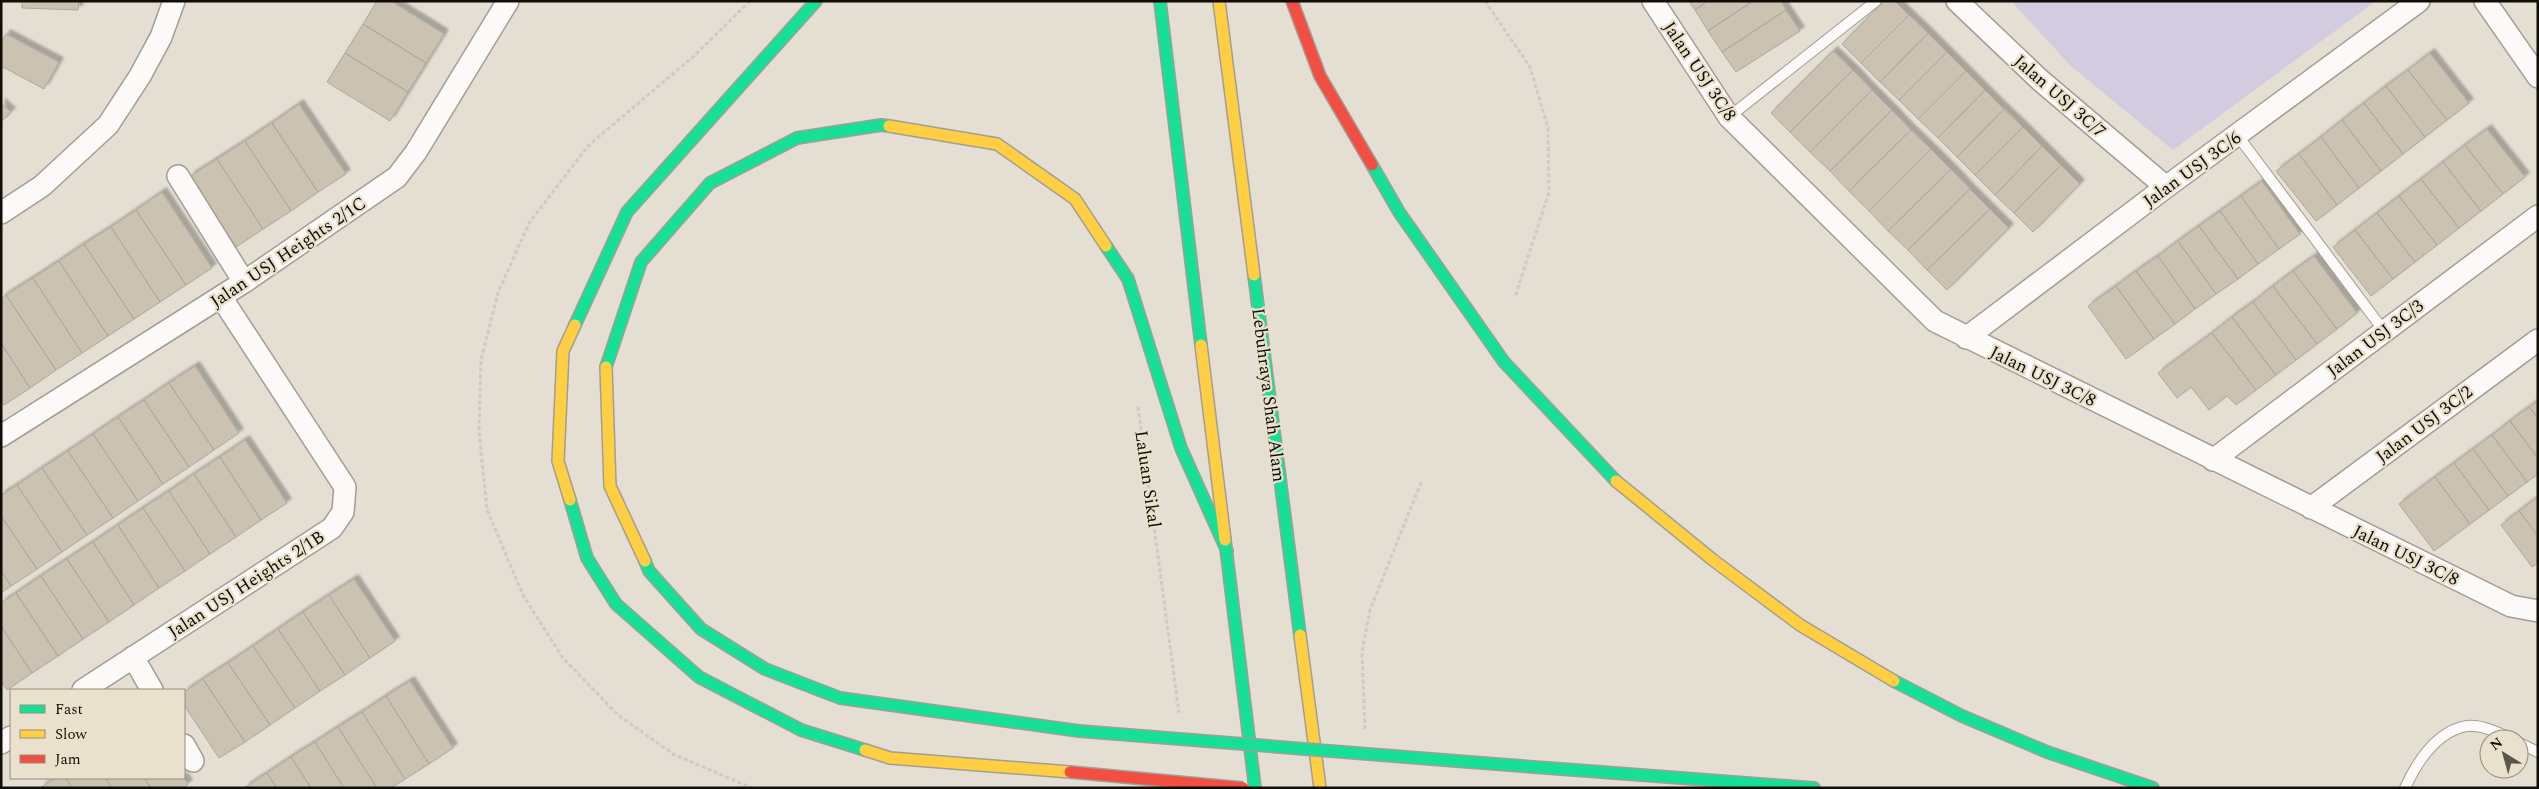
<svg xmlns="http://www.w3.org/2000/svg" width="2539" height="789" font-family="Spectral,serif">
<defs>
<filter id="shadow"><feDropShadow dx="4.5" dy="-4.5" stdDeviation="1" flood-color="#0004"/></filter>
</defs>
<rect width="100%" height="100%" fill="#e4ded3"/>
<path fill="#d2cce0" d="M2011,1H2376L2173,150L2071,66Z"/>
<path fill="#cbc2b1" stroke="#aca89f" filter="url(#shadow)" d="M22,1H79L78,10L22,8Z
M377,1H391L444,34L426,63L363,24Z
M1689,1H1707L1695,10Z
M1707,1H1753L1708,31L1695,10Z
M1753,1H1781L1786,10L1722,52L1708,31Z
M1884,1H1895L1909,15L1861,63L1842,44Z
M1786,10L1800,31L1736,72L1722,52Z
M1909,15L1928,33L1880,82L1861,63Z
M363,24L426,63L408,92L345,53Z
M1928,33L1947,52L1899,100L1880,82Z
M6,34L59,62L44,89L1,66V42Z
M1833,51L1853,70L1790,132L1771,113Z
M1947,52L1966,71L1918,119L1899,100Z
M345,53L408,92L390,121L327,82Z
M2430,53L2469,103L2447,120L2408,70Z
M1853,70L1872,90L1810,152L1790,132Z
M2408,70L2447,120L2425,137L2386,86Z
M1966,71L1985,90L1938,138L1918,119Z
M2386,86L2425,137L2403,154L2364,103Z
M1872,90L1892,110L1830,171L1810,152Z
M1985,90L2004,109L1957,157L1938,138Z
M1,103L11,112L1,122Z
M2364,103L2403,154L2381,171L2342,120Z
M299,104L346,174L318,192L272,123Z
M2004,109L2023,127L1975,175L1957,157Z
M1892,110L1911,130L1849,191L1830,171Z
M2342,120L2381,171L2359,188L2321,137Z
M272,123L318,192L291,211L245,141Z
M2023,127L2042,146L1995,195L1975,175Z
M2487,129L2525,177L2503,194L2465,145Z
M1911,130L1931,149L1869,211L1849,191Z
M2321,137L2359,188L2337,205L2299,154Z
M245,141L291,211L263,229L217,159Z
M2465,145L2503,194L2481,211L2443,162Z
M2042,146L2061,165L2014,213L1995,195Z
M1931,149L1951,169L1888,231L1869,211Z
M2299,154L2337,205L2316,221L2276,171Z
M217,159L263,229L236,247L189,177Z
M2443,162L2481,211L2459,228L2421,179Z
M2061,165L2080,184L2033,232L2014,213Z
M1951,169L1970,189L1908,250L1888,231Z
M2421,179L2459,228L2437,245L2399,196Z
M2262,181L2300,234L2279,249L2241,196Z
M1970,189L1990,209L1927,270L1908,250Z
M162,192L212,268L186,285L136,210Z
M2241,196L2279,249L2258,264L2220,211Z
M2399,196L2437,245L2415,262L2377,213Z
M1990,209L2009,228L1947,290L1927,270Z
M136,210L186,285L160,302L111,227Z
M2220,211L2258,264L2238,279L2199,226Z
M2377,213L2415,262L2393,279L2355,230Z
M2199,226L2238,279L2216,294L2178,241Z
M111,227L160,302L134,319L84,244Z
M2355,230L2393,279L2371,296L2333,247Z
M2178,241L2216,294L2195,309L2158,256Z
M84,244L134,319L108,336L59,261Z
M2158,256L2195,309L2175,324L2136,271Z
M2314,256L2357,313L2337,329L2293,271Z
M59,261L108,336L82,353L33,278Z
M2136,271L2175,324L2154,339L2116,286Z
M2293,271L2337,329L2317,344L2273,286Z
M33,278L82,353L56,370L6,295Z
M2116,286L2154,339L2126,359L2088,306Z
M2273,286L2317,344L2296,360L2253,302Z
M6,295L56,370L30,388L1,343V299Z
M2253,302L2296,360L2276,375L2232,317Z
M2232,317L2276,375L2256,390L2212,333Z
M2212,333L2256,390L2236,405L2227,396L2209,410L2191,387L2177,398L2158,373Z
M1,343L30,388L4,405L1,401Z
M195,366L239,433L214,450L169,383Z
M169,383L214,450L189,467L144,400Z
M144,400L189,467L163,484L118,417Z
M2538,401V418L2529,407Z
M2529,407L2538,418V458L2510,421Z
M118,417L163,484L138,501L93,434Z
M2510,421L2538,458V474L2527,482L2492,435Z
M93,434L138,501L113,518L68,451Z
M2492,435L2527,482L2508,496L2473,449Z
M245,440L287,503L261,520L220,457Z
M2473,449L2508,496L2489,510L2454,463Z
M68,451L113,518L87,535L42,468Z
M220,457L261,520L236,537L194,474Z
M2454,463L2489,510L2470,524L2435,477Z
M42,468L87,535L62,552L17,485Z
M194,474L236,537L210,554L169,491Z
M2435,477L2470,524L2434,551L2399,504Z
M17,485L62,552L37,569L1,516V495Z
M169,491L210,554L185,571L143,508Z
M2538,497V536L2519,511Z
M143,508L185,571L159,588L118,525Z
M2519,511L2538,536V563L2532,567L2501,525Z
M1,516L37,569L11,586L1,571Z
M118,525L159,588L134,605L93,542Z
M93,542L134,605L109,622L67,559Z
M67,559L109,622L83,639L41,576Z
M1,571L11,586L1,593Z
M41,576L83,639L58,656L16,593Z
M354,579L395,641L370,658L329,595Z
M16,593L58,656L32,673L1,626V603Z
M329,595L370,658L345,675L303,612Z
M303,612L345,675L320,691L278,629Z
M1,626L32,673L7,690L1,681Z
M278,629L320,691L295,708L253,646Z
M253,646L295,708L270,725L228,663Z
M228,663L270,725L245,742L203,679Z
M203,679L245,742L219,758L184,705V692Z
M410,681L453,748L429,764L386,696Z
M386,696L429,764L405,779L362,712Z
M362,712L405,779L391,788H377L338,727Z
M338,727L377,788H344L315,742Z
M315,742L344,788H311L291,757Z
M291,757L311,788H277L267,773Z
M267,773L277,788H244Z
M55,778H66L72,788H40Z
M66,778H105L112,788H72Z
M105,778H144L151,788H112Z
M144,778H184L188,784L183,788H151Z"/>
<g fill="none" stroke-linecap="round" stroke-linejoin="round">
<defs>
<path id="lane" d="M1729,117L1876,1
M2238,136L2384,331
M2519,743L2538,752
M2405,788C2417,762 2436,731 2467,726C2481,724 2499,733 2512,739"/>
<path id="street" d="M1653,1L1729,117L1935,321L2511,606L2538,611
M1957,1L2040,80L2166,187
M2485,1L2538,77
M178,176L244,282
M1,213L42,186L108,125L140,76L161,37L174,1
M1966,338L2166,187L2419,1
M1,436L244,282L397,177L416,152L508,1
M2213,460L2538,216
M2311,508L2538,340
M133,657L152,690
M83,690L332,528L343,512L345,487L221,297
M1,743L11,737
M184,745L193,761"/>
<path id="fast" d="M1160,1L1201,345
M1372,165L1399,212L1504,362L1616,481
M1106,246L1128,279L1181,448L1227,551
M1254,275L1300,635
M575,325L627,212L816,1
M606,367L641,262L710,183L797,138L881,125L889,126
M570,500L587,558L616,604L699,677L801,730L865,750
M1225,540L1255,788
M645,561L649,571L701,629L765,669L840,698L1079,731
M1894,681L1962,716L2047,752L2153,788
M1469,762L1814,788"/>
<path id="slow" d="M1219,1L1254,275
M889,126L997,144L1075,199L1106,246
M1201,345L1225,540
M606,367L610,486L645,561
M1616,481L1713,560L1800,625L1894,681
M570,500L558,461L563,351L575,325
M1300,635L1320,788
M865,750L890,758L1070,772"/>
<path id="jam" d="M1292,1L1320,76L1372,165"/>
</defs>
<use href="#lane" stroke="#a29e95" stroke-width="12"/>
<use href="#street" stroke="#a29e95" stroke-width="24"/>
<use href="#fast" stroke="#a29e95" stroke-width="14"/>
<use href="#slow" stroke="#a29e95" stroke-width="14"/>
<use href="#jam" stroke="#a29e95" stroke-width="14"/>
<path stroke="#cccbc8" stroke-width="3" stroke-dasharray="4 2.5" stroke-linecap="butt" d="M750,1L694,56L588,146L529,223L498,293L481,360L479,431L487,510L524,597L563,658L618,715L673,754L752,788
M1485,1L1530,67L1548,128L1549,192L1515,297
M1138,407L1179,713
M1365,729L1362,652L1370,610L1422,480"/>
<use href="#lane" stroke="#fbfaf8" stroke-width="10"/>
<use href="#street" stroke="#fbfaf8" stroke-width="21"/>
<use href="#fast" stroke="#16e098" stroke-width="11"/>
<use href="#slow" stroke="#ffcf43" stroke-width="11"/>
<use href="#jam" stroke="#f24e42" stroke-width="11"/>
<defs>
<path id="fast-bridge" d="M1079,731L1469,762"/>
<path id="jam-bridge" d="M1070,772L1243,788"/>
</defs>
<use href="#fast-bridge" stroke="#a29e95" stroke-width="14" stroke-linecap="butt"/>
<use href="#jam-bridge" stroke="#a29e95" stroke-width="14" stroke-linecap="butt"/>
<use href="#fast-bridge" stroke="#16e098" stroke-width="11"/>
<use href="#jam-bridge" stroke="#f24e42" stroke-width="11"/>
</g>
<g text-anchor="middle" stroke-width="4.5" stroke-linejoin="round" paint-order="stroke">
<g font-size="18" fill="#100d07" stroke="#eae1cd">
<text transform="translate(1700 71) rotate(56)" y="6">Jalan USJ 3C/8</text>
<text transform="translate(2060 96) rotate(41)" y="6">Jalan USJ 3C/7</text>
<text transform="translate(2192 169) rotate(-36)" y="6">Jalan USJ 3C/6</text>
<text transform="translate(288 252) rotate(-34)" y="6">Jalan USJ Heights 2/1C</text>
<text transform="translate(2375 338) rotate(-37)" y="6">Jalan USJ 3C/3</text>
<text transform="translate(2043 376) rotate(26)" y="6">Jalan USJ 3C/8</text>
<text transform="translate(1269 395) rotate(83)" y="6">Lebuhraya Shah Alam</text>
<text transform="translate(2424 424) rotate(-37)" y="6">Jalan USJ 3C/2</text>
<text transform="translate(1148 479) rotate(82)" y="6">Laluan Sikal</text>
<text transform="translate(2406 555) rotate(26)" y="6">Jalan USJ 3C/8</text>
<text transform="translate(246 584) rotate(-33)" y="6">Jalan USJ Heights 2/1B</text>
</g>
</g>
<rect width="2539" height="789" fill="none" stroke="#100d07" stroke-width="5"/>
<rect x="10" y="689" width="175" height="90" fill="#eae1cd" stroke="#938c7e"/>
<rect x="20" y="705" width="25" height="8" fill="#16e098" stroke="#938c7e"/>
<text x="55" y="714" font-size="15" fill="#100d07">Fast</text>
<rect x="20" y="730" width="25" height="8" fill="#ffcf43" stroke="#938c7e"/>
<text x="55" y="739" font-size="15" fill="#100d07">Slow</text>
<rect x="20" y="755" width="25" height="8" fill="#f24e42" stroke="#938c7e"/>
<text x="55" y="764" font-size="15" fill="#100d07">Jam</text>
<g transform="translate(2504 754) rotate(323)"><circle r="24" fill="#eae1cd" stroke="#938c7e"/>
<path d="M0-4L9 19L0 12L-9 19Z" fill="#5a564e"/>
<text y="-8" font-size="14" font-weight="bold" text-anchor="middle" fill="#100d07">N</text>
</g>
</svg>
